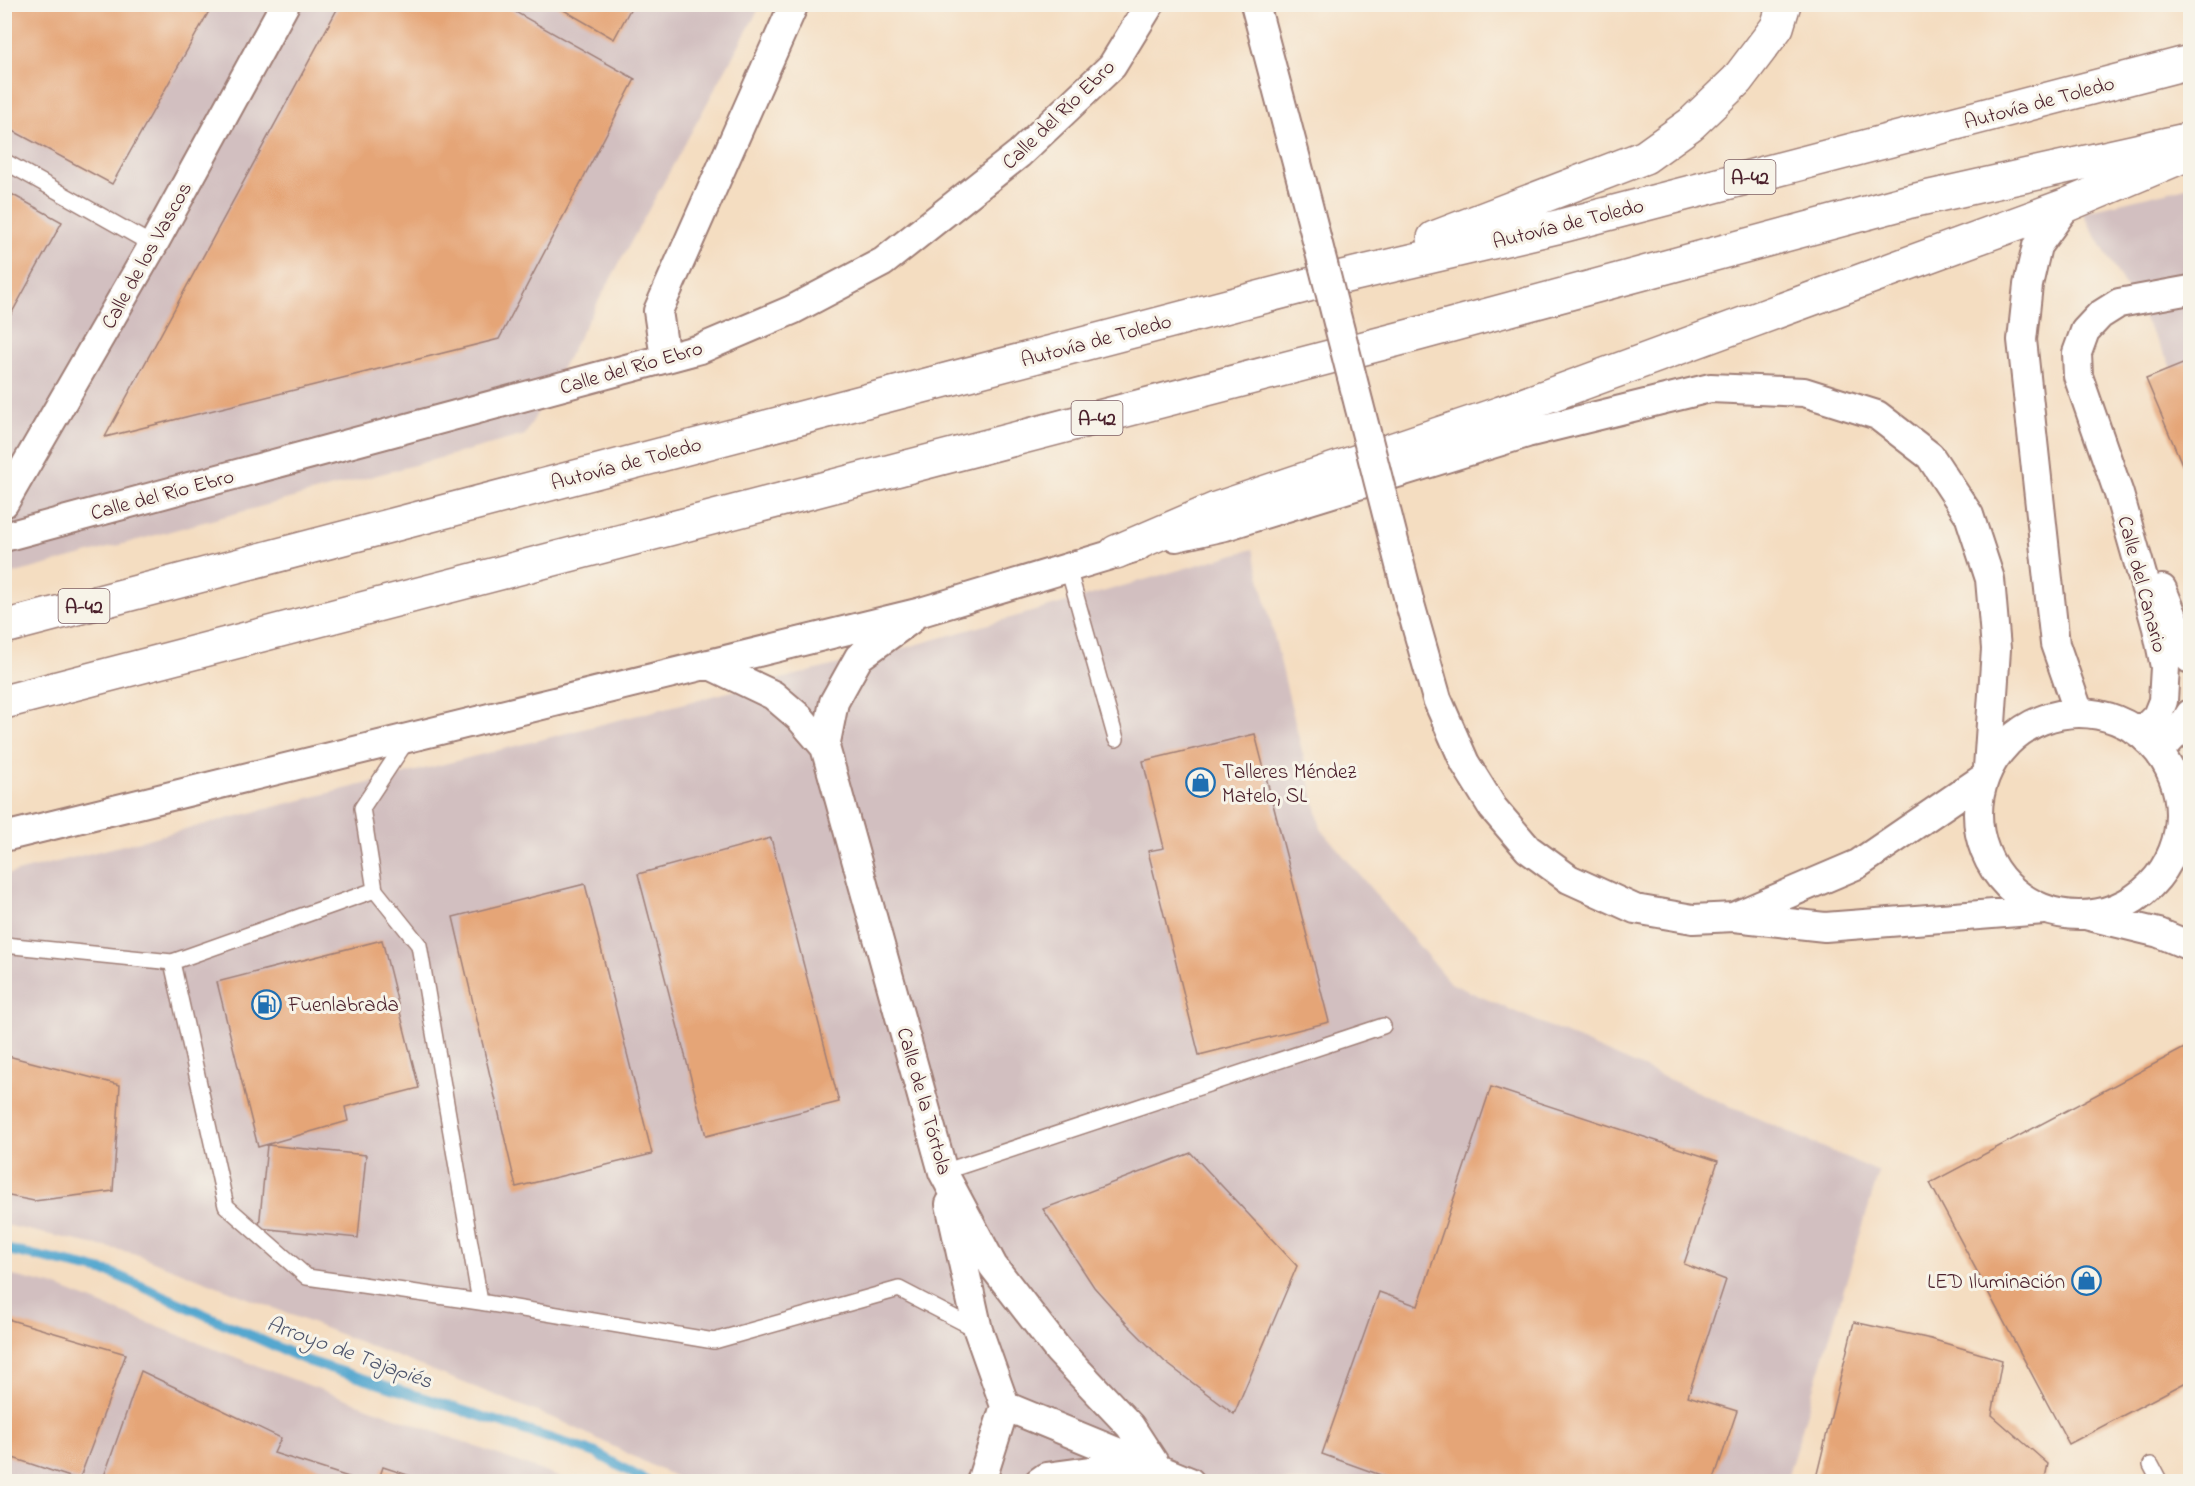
<svg xmlns="http://www.w3.org/2000/svg" width="2195" height="1486" font-family="'Indie Flower',sans-serif">
<rect width="100%" height="100%" fill="#f7f3e8"/>
<filter id="ink" filterUnits="userSpaceOnUse"><feTurbulence type="fractalNoise" baseFrequency=".0167" numOctaves="2"/><feDisplacementMap in="SourceGraphic" scale="12" xChannelSelector="R" yChannelSelector="G"/><feConvolveMatrix kernelMatrix="1 2 1 2 8 2 1 2 1" color-interpolation-filters="sRGB"/></filter>
<filter id="wash" filterUnits="userSpaceOnUse"><feTurbulence type="fractalNoise" baseFrequency=".008" numOctaves="4" result="noise"/><feDisplacementMap in="SourceGraphic" scale="24" xChannelSelector="R" yChannelSelector="G"/><feGaussianBlur stdDeviation="1.35" result="paint"/><feColorMatrix in="noise" values="0 0 0 0 0 0 0 0 0 0 0 0 0 0 0 0 0 1.4 0 .05"/><feComposite in="paint" operator="in"/></filter>
<g filter="url(#wash)">
<rect width="100%" height="100%" fill="#f4ddc1"/>
<path fill="#d2bfc0" d="M5,5H761L525,435L5,576Z
M2190,186V399L2082,212Z
M1253,549L1321,829L1450,983L1879,1172L1786,1482L684,1481L563,1422L133,1253L5,1225V875L915,645Z
M5,1274L52,1285L273,1372L569,1481L5,1482Z"/>
<g fill="none" stroke-linecap="round" stroke-linejoin="round">
<path stroke="#54a7cf" stroke-width="10" d="M4,1249L112,1273L308,1361L596,1453L648,1482"/>
</g>
<g id="blocks">
<path fill="#e5a577" d="M4,4H213L112,184L4,126Z
M340,4H501L635,79L499,339L105,437Z
M553,4H633L614,39Z
M4,190L62,222L4,327Z
M2190,361V483L2146,379Z
M1255,734L1329,1022L1199,1055L1148,851L1164,848L1143,761Z
M771,838L839,1102L706,1136L638,874Z
M585,884L652,1154L516,1187L453,917Z
M382,940L419,1088L345,1107L348,1121L258,1147L217,982Z
M2190,1045V1380L2069,1444L1930,1183Z
M4,1055L120,1085L113,1191L34,1201L4,1195Z
M1491,1087L1718,1161L1684,1264L1726,1280L1688,1396L1737,1411L1713,1482H1400L1322,1454L1379,1292L1418,1306Z
M267,1145L366,1155L358,1238L259,1228Z
M1191,1153L1297,1266L1234,1414L1165,1362L1127,1324L1094,1287L1043,1209Z
M4,1318L126,1354L79,1480L4,1455Z
M1854,1322L1931,1339L2002,1360L1992,1415L2048,1464L2044,1482H1815Z
M141,1371L281,1438L274,1453L364,1482H102Z
M383,1467L426,1481V1482H378Z"/>
</g>
</g>
<g filter="url(#ink)">
<use href="#blocks" fill-opacity="0" stroke="#9f7e76" stroke-width="1.5"/>
<g fill="none" stroke-linecap="round" stroke-linejoin="round">
<defs>
<path id="service" d="M4,161L153,245
M1068,568L1116,739
M375,890L419,945L480,1302
M4,945L172,962L375,890L362,808L407,740
M172,962L226,1206L307,1277L480,1302L714,1341L899,1289L978,1330
M943,1172L1383,1026
M2151,1465L2160,1482"/>
<path id="minor" d="M1255,4L1302,182
M2067,205L2037,246L2028,285L2022,340L2055,644L2079,713
M665,358L658,311L794,4
M4,503L153,245L285,4
M4,537L700,349L792,310L883,262L1019,154L1112,66L1150,4
M1176,537L1225,526L1527,433L1710,388L1804,392L1877,415L1930,456L1969,515L1990,579L1996,649L1988,768
M2162,589L2190,659
M1410,604L1437,699L1465,763L1493,808L1528,849L1569,879L1635,909L1693,919L1734,917L1825,927L2044,910
M708,664L773,695L800,718L825,747L943,1172L993,1266L1058,1350L1130,1426L1158,1469L1190,1482
M1978 814a101 101 0 1 1 202 0a101 101 0 1 1-202 0Z
M2133,729L2147,726L2157,716L2163,701L2165,667L2157,628L2119,494L2078,376L2077,353L2085,331L2100,315L2119,303L2190,290
M825,747L834,702L859,657L910,620
M2159,752L2181,728L2190,714
M4,837L921,612L1137,547
M1736,916L1858,864L1985,777
M2089,916L2159,933L2190,946
M950,1204L978,1330L1005,1406L981,1482
M1005,1406L1158,1469
M1039,1482L1046,1477L1098,1470L1146,1469"/>
<path id="motorway" d="M1434,238L1645,157L1691,124L1737,80L1777,27L1784,4
M1116,552L1216,509L1501,413L2067,205L2183,156
M4,627L1308,285L1561,226L2190,62
M4,702L1418,334L1907,202L2190,139"/>
</defs>
<use href="#service" stroke="#9f7e76" stroke-width="18"/>
<use href="#minor" stroke="#9f7e76" stroke-width="32"/>
<use href="#motorway" stroke="#9f7e76" stroke-width="36"/>
<use href="#service" stroke="#fff" stroke-width="15"/>
<use href="#minor" stroke="#fff" stroke-width="28"/>
<use href="#motorway" stroke="#fff" stroke-width="33"/>
<defs>
<path id="minor-bridge" d="M1302,182L1410,604"/>
</defs>
<use href="#minor-bridge" stroke="#9f7e76" stroke-width="32" stroke-linecap="butt"/>
<use href="#minor-bridge" stroke="#fff" stroke-width="28"/>
</g>
</g>
<defs>
<symbol id="shop-ring" viewBox="-11 -11 22 22"><circle r="9.5" fill="#f7f3e8" stroke="#1f6fb2" stroke-width="1.5"/><path d="M-5-2.5h2.3a2.7 3.5 0 0 1 5.4 0H5L5.5 6h-11ZM-1.5-2.5h3a1.5 2.3 0 0 0-3 0Z" fill="#1f6fb2"/></symbol>
<symbol id="fuel-ring" viewBox="-11 -11 22 22"><circle r="9.5" fill="#f7f3e8" stroke="#1f6fb2" stroke-width="1.5"/><path d="M-5.5-6h7V0h2V4h1.3V-2.5L3-4.5l.8-.8L6-3V5H2.5V1h-1V6h-7ZM-4.2-4.7v3.2H.2V-4.7Z" fill="#1f6fb2"/></symbol>
</defs>
<g fill-rule="evenodd">
<use href="#shop-ring" x="1184" y="766" width="33" height="33"/>
<use href="#fuel-ring" x="250" y="988" width="33" height="33"/>
<use href="#shop-ring" x="2070" y="1264" width="33" height="33"/>
</g>
<g text-anchor="middle" stroke-width="6" stroke-linejoin="round" paint-order="stroke">
<g fill="#f7f3e8" stroke="#7e5f64" stroke-width="1.5">
<rect x="1724.5" y="160" width="51" height="34" rx="4.5"/>
<rect x="1071.5" y="401" width="51" height="34" rx="4.5"/>
<rect x="58.5" y="589" width="51" height="34" rx="4.5"/>
</g>
<g font-size="20" font-weight="bold" fill="#4a1f2b">
<text x="1750" y="184">A-42</text>
<text x="1097" y="425">A-42</text>
<text x="84" y="613">A-42</text>
</g>
<g font-size="21" fill="#4a1f2b" stroke="#f7f3e8">
<text transform="translate(2039 102) rotate(-15)" y="7">Autovía de Toledo</text>
<text transform="translate(1058 114) rotate(-44)" y="7">Calle del Río Ebro</text>
<text transform="translate(1568 223) rotate(-14)" y="7">Autovía de Toledo</text>
<text transform="translate(146 255) rotate(-61)" y="7">Calle de los Vascos</text>
<text transform="translate(1096 340) rotate(-15)" y="7">Autovía de Toledo</text>
<text transform="translate(631 367) rotate(-16)" y="7">Calle del Río Ebro</text>
<text transform="translate(626 463) rotate(-15)" y="7">Autovía de Toledo</text>
<text transform="translate(162 494) rotate(-15)" y="7">Calle del Río Ebro</text>
<text transform="translate(2143 584) rotate(75)" y="7">Calle del Canario</text>
<text transform="translate(925 1101) rotate(74)" y="7">Calle de la Tórtola</text>
</g>
<g font-size="21" fill="#4a1f2b" stroke="#f7f3e8" text-anchor="start">
<text x="1222" y="778">Talleres Méndez<tspan x="1222" dy="24">Matelo, SL</tspan></text>
<text x="288" y="1011">Fuenlabrada</text>
<text x="2065" y="1288" text-anchor="end">LED Iluminación</text>
</g>
<g font-size="22" font-style="italic" fill="#4e556d" stroke="#f7f3e8">
<text transform="translate(350 1351) rotate(20)" y="8">Arroyo de Tajapiés</text>
</g>
</g>
<rect width="2195" height="1486" fill="none" stroke="#f7f3e8" stroke-width="24"/>
</svg>
